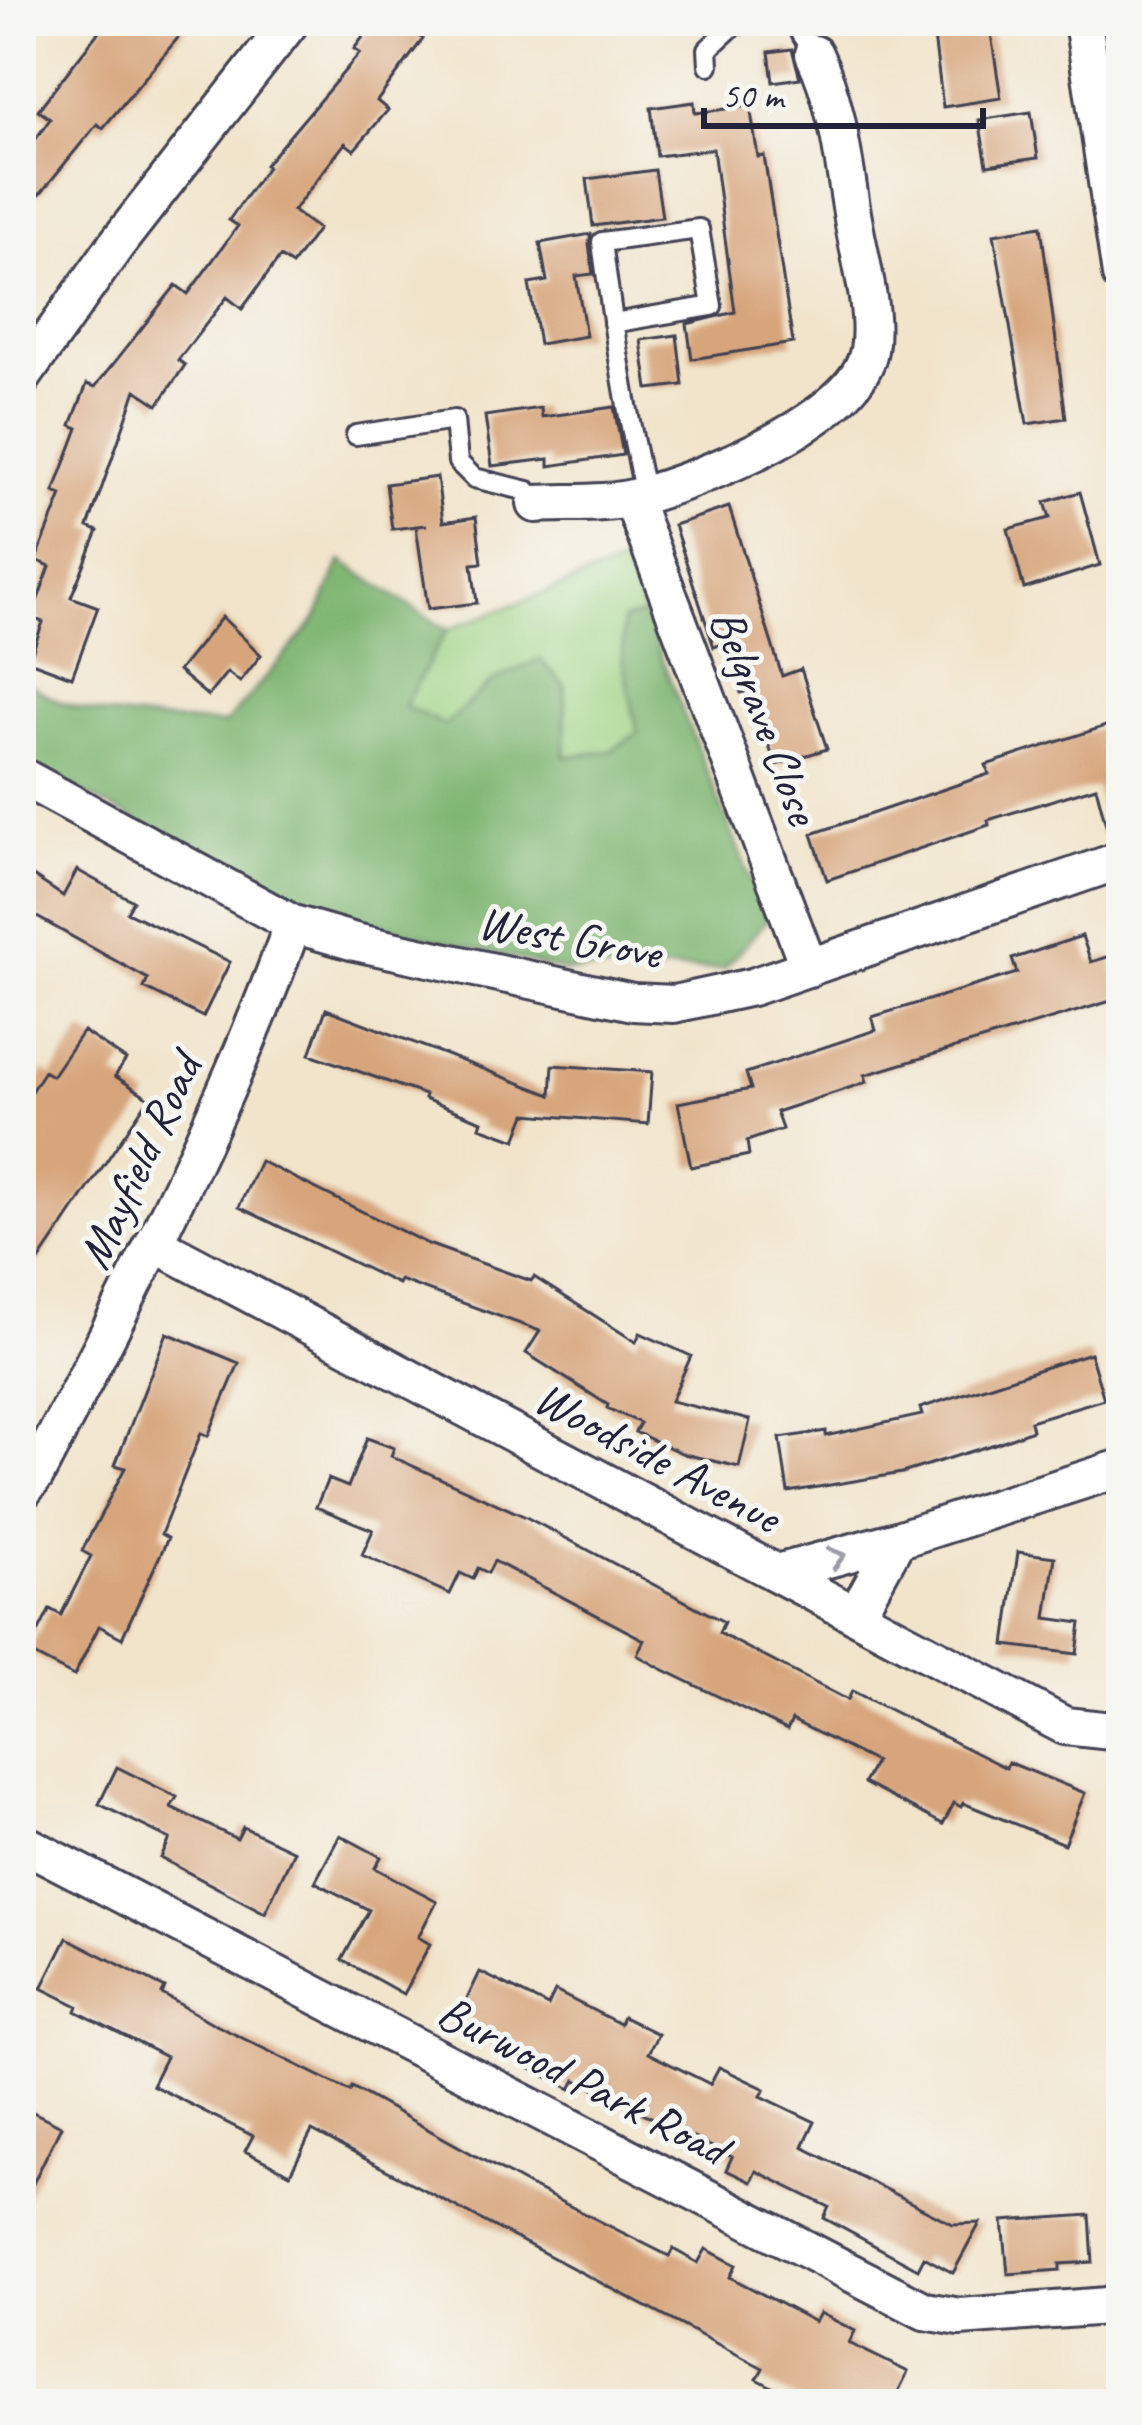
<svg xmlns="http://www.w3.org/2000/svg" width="1142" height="2425" font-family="Caveat,sans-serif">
<rect width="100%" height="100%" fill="#f6f6f2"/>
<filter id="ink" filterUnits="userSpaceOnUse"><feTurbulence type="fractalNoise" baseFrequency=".00833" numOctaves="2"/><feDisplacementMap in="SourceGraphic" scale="24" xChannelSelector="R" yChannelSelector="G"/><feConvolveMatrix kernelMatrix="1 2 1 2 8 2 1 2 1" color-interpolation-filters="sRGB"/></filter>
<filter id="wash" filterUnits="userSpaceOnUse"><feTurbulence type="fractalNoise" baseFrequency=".004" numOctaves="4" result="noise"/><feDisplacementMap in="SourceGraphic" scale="48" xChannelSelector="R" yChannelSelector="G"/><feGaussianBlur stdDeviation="2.7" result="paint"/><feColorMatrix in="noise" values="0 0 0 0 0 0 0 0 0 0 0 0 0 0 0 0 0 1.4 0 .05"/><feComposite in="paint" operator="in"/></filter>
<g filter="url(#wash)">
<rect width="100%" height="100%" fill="#f1e4cb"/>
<path fill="#9ed383" stroke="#607a5f" stroke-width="3" d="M623,563L644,615L623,621V663L639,733L611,751L564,757L565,687L492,682L445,726L403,705L447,630Z"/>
<path fill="#7eb571" stroke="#506c56" stroke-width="3" d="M341,561L447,630L404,706L445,725L492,682L540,659L565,686V757L611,751L638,733L623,663V620L644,615L767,920L724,969L563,971L314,908L21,763V673C58,724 166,719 225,724L316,620Z"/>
<g id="blocks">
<path fill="#d7a57b" d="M107,21H192L103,128L97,124L40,194L21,180V160L50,119L38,110Z
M375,21H399L423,39L377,101L388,110L354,150L345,143L293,211L318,229L292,265L280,257L242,309L227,297L178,360L185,365L158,405L136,390L88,527L98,531L71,597L98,607L72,677L29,661L43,622L31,618L50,566L36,560L62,495L54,492L78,428L71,425L87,384L95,387L176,285L188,294L238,226L229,220L267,167L265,165L360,53L354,49Z
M932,21H989L1001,98L943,107Z
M792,49L800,78L773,82L769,52Z
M694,102L695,113L750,106L758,157L764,156L793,343L692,359L687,324L735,312L713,149L657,156L651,108Z
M1031,112L1038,158L987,165L979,120Z
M655,170L662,217L593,226L587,179Z
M1041,226L1066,418L1027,424L994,234Z
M591,234L589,244L593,274L576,276L586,336L539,344L529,284L547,281L540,243Z
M677,335L683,385L648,389L641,340Z
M614,407L623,455L549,466V459L492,466L485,416L541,408L542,417Z
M437,477L443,522L476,517L482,563L472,564L477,603L428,609L416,526L427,525L392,529L386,484Z
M1080,492L1100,565L1024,589L1008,529L1050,518L1045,502Z
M729,507L782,676L801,669L827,749L775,765L752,690L741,693L725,643L714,647L674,525Z
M222,617L261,655L240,682L227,672L208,696L178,671Z
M1121,721V838L1110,840L1096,787L988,820L989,825L827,880L812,834L989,774L986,765Z
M21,868L63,896L77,870L133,901L127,912L230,962L203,1017L144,988L148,979L21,908Z
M1082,936L1091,962L1111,956L1121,998L865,1075L867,1082L776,1112L782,1129L747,1141L749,1155L691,1167L678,1103L751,1089L746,1073L876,1030L872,1017L1017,973L1012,959Z
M326,1009L551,1095L553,1065L652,1072L648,1124L526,1114L516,1140L480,1127L482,1121L424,1099L425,1095L310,1054Z
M83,1031L126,1060L115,1076L149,1098L21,1288V1107L44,1071L52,1076Z
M260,1161L428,1244L531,1281L534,1277L636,1342L640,1333L691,1356L671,1401L750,1420L739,1467L684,1454L635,1432L640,1423L607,1408L608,1405L526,1353L540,1331L400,1280L398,1284L239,1207Z
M167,1333L239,1363L208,1436L201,1433L161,1534L168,1538L122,1638L99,1626L74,1676L28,1652L50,1609L61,1615L91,1556L82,1551L125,1468L115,1465Z
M1090,1353L1104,1399L1030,1421L1032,1430L998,1443L902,1473L788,1492L780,1438L826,1431V1436L922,1415L920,1408Z
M367,1438L394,1448L391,1456L526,1517L724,1622L719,1633L848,1700L852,1691L1006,1768L1008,1762L1085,1793L1064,1844L963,1803L961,1807L954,1803L943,1824L864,1783L875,1762L792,1720L787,1730L660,1668L637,1655L644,1640L494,1561L488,1573L478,1568L473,1579L460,1573L450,1594L362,1555L373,1530L316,1507L328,1479L348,1487Z
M1018,1552L1055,1557L1046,1618L1081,1623L1077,1654L1005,1645Z
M117,1767L177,1797L171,1807L237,1839L243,1827L294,1851L265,1913L161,1858L170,1839L99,1804Z
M340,1835L381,1857L375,1868L437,1901L418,1937L430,1944L403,1994L342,1960L369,1910L315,1882Z
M67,1938L165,1988L162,1994L214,2024L350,2091L352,2087L528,2185L669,2256L673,2249L698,2263L706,2249L736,2265L730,2277L815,2322L820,2313L855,2331L849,2343L908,2372L892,2404H804L757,2379L763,2368L312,2131L290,2174L245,2151L253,2136L152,2085L166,2057L76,2011L78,2006L42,1988Z
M480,1972L548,2006L555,1991L620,2024L623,2017L658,2034L648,2053L710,2084L719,2067L765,2089L761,2096L815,2122L803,2147L953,2224L980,2223L953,2273L924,2257L918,2269L824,2218L829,2207L756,2171L751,2182L726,2170L732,2157L576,2080L571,2089L519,2063L521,2058L455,2024Z
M21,2106L61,2126L21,2208Z
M1090,2215L1093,2262L1060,2264V2270L1008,2274L1003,2221Z"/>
</g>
</g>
<g filter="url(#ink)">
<use href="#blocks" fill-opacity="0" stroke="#413f51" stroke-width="3"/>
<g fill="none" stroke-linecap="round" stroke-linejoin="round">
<defs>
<path id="lane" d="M798,21L799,31L814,54
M709,65L708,49L734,25L757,21
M613,323L712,306L699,229L602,242C613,327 626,411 645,494
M356,435L454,420L458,462L474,478L528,491L536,504"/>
<path id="street" d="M1083,21L1121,275
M21,379L116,245L291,21
M632,499L809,968
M536,504C568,502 606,505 637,497C699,480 857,420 869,350C876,312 858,252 852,213C843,159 838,104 814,54
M21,776L293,924L355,942L633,1002L674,1004L752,987L1121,860
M156,1244L1065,1726L1121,1732
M21,1493L35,1476C128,1296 224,1115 293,924
M777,1573L897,1540L1121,1468
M856,1614L897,1540
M21,1842L925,2311L960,2317L1121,2305"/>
</defs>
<use href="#lane" stroke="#413f51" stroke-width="24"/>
<use href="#street" stroke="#413f51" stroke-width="42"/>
<use href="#lane" stroke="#fff" stroke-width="18"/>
<use href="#street" stroke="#fff" stroke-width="36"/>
</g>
<defs><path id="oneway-chevron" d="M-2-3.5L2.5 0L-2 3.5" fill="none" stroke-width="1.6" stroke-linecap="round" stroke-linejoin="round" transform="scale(3)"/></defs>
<use stroke="#9c9ca7" href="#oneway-chevron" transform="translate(837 1557) rotate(-16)"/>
</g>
<g text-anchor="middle" stroke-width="10" stroke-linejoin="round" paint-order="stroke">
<g font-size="48" fill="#22223b" stroke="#f6f6f2">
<text transform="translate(766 716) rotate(69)" y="17">Belgrave Close</text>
<text transform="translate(570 936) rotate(10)" y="17">West Grove</text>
<text transform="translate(138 1161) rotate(-65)" y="17">Mayfield Road</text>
<text transform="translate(658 1456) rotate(28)" y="17">Woodside Avenue</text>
<text transform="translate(583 2079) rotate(27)" y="17">Burwood Park Road</text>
</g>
</g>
<rect width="1142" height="2425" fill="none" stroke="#f6f6f2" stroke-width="72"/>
<path d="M704 108v18h279v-18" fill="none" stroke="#22223b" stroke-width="6"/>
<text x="722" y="108" font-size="36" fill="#22223b" stroke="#f6f6f2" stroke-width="9" paint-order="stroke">50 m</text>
</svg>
